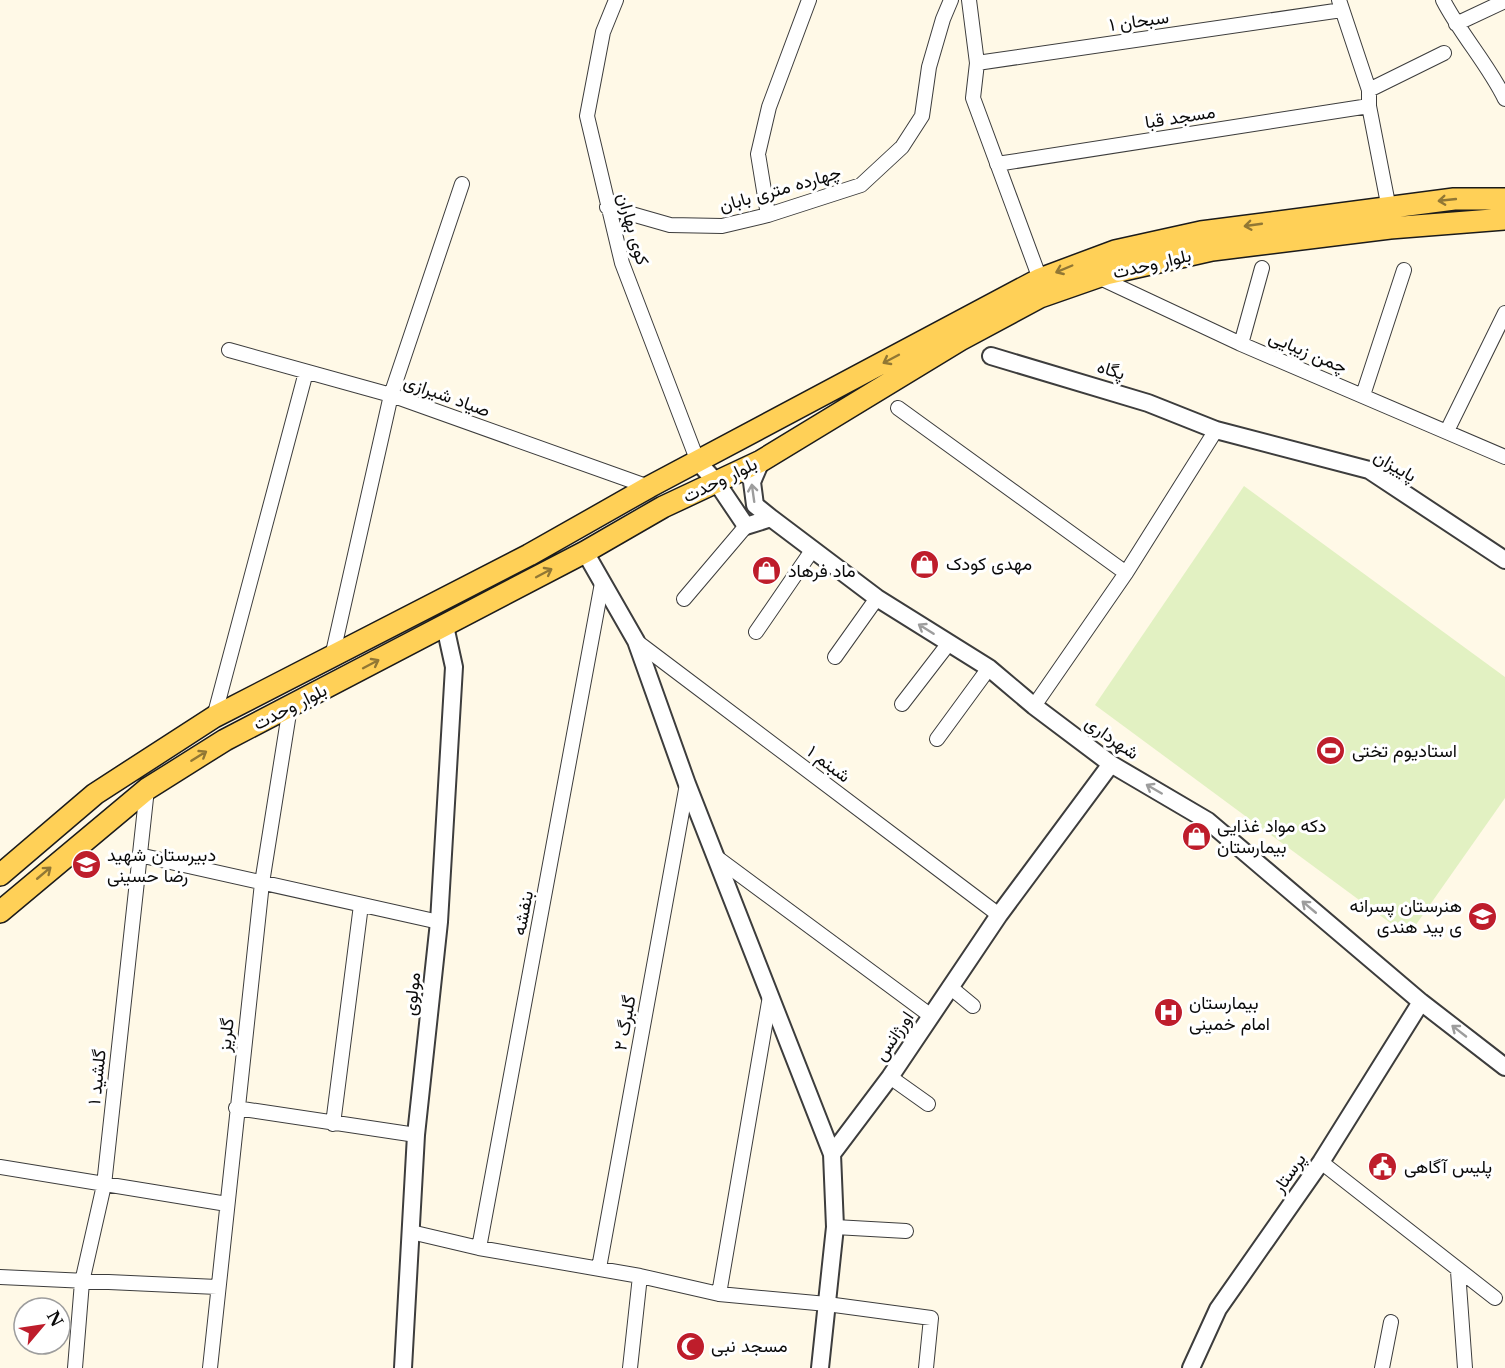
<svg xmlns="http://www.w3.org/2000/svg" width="1505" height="1368" font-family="'Libre Baskerville',Vazirmatn,serif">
<rect width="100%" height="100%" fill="#fff9e7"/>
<path fill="#e2f1c2" d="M1244,486L1505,677V798L1408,936L1095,705Z"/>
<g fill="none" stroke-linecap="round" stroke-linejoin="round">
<defs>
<path id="minor" d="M616,0L603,32L587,116L622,263L698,462
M969,0L977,63L973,98L1040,279
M1339,0L1369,90V106L1390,214
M1443,0C1461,35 1488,64 1505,99
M1456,24L1505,1
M977,63L1342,10
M1369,90L1444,53
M997,164L1369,106
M607,207L670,225L722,226L768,215L861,185L902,147L922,116L929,67L943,19L951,0
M768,215L758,154L769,107L809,0
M1098,277L1241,344L1505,457
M1241,344L1262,268
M229,350L391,395L649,487
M1363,395L1404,270
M898,408L1126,573
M1447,431L1505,313
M684,599L746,526
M756,632L813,549
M636,641L999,915
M332,657L391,395L462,184
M835,657L877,598
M902,704L949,643
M1034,706L1126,573L1216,430
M214,717L306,372
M937,739L989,668
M139,855L439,922
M716,857L931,1016
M950,987L973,1006
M890,1077L928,1104
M236,1108L416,1135
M333,1124L361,905
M1321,1162L1495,1298
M0,1167L227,1204
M835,1227L906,1231
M411,1232L479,1248L640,1276L719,1294L827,1304L931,1318L926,1368
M479,1248L602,583
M599,1268L687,784
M1458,1271L1465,1368
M0,1277L217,1287
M719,1294L770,996
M75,1368L82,1282L104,1185L147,789
M210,1368L262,883L290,707
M630,1368L640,1276
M1382,1368L1391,1322"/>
<path id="tertiary" d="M991,356L1148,403L1216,430L1369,470L1505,560
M761,461L752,482L755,505L771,518
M698,462L717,483L746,526L771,518L877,598L989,668L1034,706L1111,764L1208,821L1421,1002L1505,1067
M585,552L636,641L687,784L832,1154
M403,1368L416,1135L439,922L454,667L445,626
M820,1368L835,1227L832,1154L890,1077L999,915L1111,764
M1191,1368L1218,1309L1321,1162L1421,1002"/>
<path id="primary" d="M0,875L95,794L214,717L529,555L649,487L1040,279L1115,251L1201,232L1454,199H1505
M0,912L147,789L225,740L585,552L663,507L761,461L960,340L1040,297L1106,274L1212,250L1390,228L1505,219"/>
</defs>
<use href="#minor" stroke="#3d3d3d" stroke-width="16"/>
<use href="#tertiary" stroke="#3d3d3d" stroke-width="20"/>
<use href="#primary" stroke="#1b1b1b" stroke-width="24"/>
<use href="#minor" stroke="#fff" stroke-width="14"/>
<use href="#tertiary" stroke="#fff" stroke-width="16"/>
<use href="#primary" stroke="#ffd057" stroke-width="21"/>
</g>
<defs><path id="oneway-shaft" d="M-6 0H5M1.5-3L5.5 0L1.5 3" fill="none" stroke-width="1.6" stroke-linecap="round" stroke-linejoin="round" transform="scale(1.5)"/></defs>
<g stroke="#917734">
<use href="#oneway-shaft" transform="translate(1447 200) rotate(174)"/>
<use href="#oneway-shaft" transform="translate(1253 225) rotate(172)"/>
<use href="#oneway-shaft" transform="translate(1064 269) rotate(157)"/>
<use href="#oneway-shaft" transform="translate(891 359) rotate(152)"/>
<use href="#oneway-shaft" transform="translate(544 573) rotate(-28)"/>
<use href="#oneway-shaft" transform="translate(371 664) rotate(-28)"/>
<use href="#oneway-shaft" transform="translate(199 756) rotate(-32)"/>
<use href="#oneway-shaft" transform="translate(44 873) rotate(-40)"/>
</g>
<g stroke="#9d9d9d">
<use href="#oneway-shaft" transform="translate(753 493) rotate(-98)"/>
<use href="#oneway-shaft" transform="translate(926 629) rotate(-148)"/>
<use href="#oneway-shaft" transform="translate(1154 789) rotate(-150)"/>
<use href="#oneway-shaft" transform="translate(1309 907) rotate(-140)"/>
<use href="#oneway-shaft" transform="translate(1459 1031) rotate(-142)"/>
</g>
<defs>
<symbol id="shop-disc" viewBox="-11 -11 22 22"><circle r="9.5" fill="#be1d2b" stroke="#fff"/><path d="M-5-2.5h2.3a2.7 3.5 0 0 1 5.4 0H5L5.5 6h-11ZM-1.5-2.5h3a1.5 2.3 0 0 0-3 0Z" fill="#fff"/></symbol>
<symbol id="stadium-disc" viewBox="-11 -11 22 22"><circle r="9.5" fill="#be1d2b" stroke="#fff"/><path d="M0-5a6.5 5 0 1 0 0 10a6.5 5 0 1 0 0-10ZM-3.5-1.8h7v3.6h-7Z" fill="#fff"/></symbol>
<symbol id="school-disc" viewBox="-11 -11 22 22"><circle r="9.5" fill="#be1d2b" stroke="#fff"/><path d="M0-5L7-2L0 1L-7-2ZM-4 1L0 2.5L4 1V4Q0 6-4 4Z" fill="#fff"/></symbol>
<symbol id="hospital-disc" viewBox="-11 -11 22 22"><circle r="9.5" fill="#be1d2b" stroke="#fff"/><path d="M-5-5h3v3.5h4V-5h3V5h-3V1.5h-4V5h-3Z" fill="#fff"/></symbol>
<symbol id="civic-disc" viewBox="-11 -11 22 22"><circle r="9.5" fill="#be1d2b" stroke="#fff"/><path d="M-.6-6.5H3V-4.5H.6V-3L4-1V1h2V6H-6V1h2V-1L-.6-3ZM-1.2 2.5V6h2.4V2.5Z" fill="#fff"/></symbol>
<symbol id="mosque-disc" viewBox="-11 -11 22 22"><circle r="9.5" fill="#be1d2b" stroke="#fff"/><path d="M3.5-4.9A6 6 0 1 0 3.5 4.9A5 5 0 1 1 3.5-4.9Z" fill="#fff"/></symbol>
</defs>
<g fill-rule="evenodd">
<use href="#shop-disc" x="908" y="548" width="33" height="33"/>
<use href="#shop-disc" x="750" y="554" width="33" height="33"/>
<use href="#stadium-disc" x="1314" y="734" width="33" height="33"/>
<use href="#shop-disc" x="1180" y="820" width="33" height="33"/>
<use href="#school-disc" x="70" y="848" width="33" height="33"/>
<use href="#school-disc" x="1466" y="900" width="33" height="33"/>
<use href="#hospital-disc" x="1152" y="996" width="33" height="33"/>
<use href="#civic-disc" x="1366" y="1150" width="33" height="33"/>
<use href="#mosque-disc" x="674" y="1330" width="33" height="33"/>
</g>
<g text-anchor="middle" stroke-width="6" stroke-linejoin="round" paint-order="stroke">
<g font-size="18" fill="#0a0a0a" stroke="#fff">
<text transform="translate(1139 21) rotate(-8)" y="6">سبحان ۱</text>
<text transform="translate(1180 117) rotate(-9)" y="6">مسجد قبا</text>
<text transform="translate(780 189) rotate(-16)" y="6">چهارده متری بابان</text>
<text transform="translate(633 229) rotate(74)" y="6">کوی بهاران</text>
<text transform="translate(1152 264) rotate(-13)" y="6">بلوار وحدت</text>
<text transform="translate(1308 352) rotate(23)" y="6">چمن زیبایی</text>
<text transform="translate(1111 370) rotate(17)" y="6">پگاه</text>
<text transform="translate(447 396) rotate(20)" y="6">صیاد شیرازی</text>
<text transform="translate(1395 466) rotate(30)" y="6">پاییزان</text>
<text transform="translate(720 480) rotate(-26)" y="6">بلوار وحدت</text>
<text transform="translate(290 707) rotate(-27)" y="6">بلوار وحدت</text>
<text transform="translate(1112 738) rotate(35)" y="6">شهرداری</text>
<text transform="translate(829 764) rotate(37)" y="6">شبنم ۱</text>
<text transform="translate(523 913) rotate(-79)" y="6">بنفشه</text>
<text transform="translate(412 994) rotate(-84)" y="6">مولوی</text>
<text transform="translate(625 1023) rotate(-80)" y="6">گلبرگ ۲</text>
<text transform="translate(226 1035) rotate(-84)" y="6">گلریز</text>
<text transform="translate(894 1036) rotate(-56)" y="6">اورژانس</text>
<text transform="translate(97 1077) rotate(-84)" y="6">گلشید ۱</text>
<text transform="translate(1289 1173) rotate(-55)" y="6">پرستار</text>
</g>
<g font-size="18" fill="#0a0a0a" stroke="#fff" text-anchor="start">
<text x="946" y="570">مهدی کودک</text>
<text x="788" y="577">ماد فرهاد</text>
<text x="1352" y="757">استادیوم تختی</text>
<text x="1217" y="832">دکه مواد غذایی<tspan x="1217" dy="21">بیمارستان</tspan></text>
<text x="107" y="861">دبیرستان شهید<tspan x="107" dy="21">رضا حسینی</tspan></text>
<text x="1462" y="912" text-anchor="end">هنرستان پسرانه<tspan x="1462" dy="21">ی بید هندی</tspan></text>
<text x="1189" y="1009">بیمارستان<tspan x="1189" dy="21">امام خمینی</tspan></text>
<text x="1404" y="1173">پلیس آگاهی</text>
<text x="711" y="1352">مسجد نبی</text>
</g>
</g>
<g transform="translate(42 1326) rotate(61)"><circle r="28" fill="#ffffff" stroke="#9d9d9d" stroke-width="1.5"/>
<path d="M0-4.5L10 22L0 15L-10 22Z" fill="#be1d2b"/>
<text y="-9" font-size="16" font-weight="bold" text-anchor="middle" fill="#0a0a0a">N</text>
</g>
</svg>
